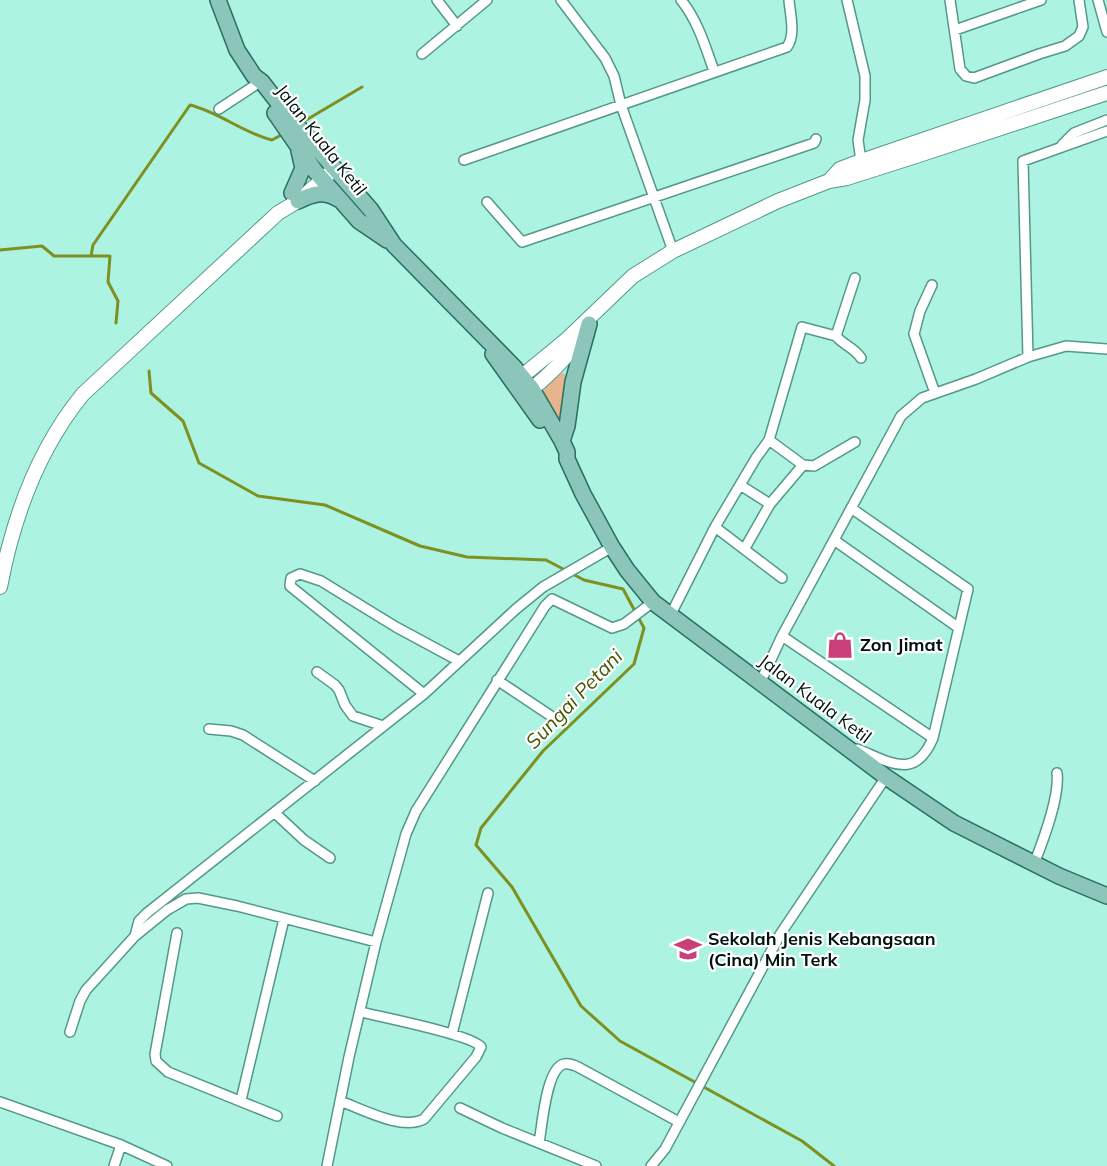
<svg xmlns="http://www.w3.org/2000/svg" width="1107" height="1166" font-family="Mulish,sans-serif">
<rect width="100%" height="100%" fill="#acf3e2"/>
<path fill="#e8b48d" d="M564,373L568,380L562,426L542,392L556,376Z"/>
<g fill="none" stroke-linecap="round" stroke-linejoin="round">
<path stroke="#7e901f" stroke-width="3" d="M301,123L362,87
M0,250L42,246L54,256H110L108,282L118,301L116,323
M91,256L93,245L190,105C219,112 243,133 272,140L283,134
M149,371L151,393L183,421L199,463L258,496L325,505L420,546L467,557L546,560L584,580L623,589L644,628L634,664L543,751L481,828L476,845L512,887L581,1006L620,1041L802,1141L834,1166"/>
<defs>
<path id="minor" d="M437,0L457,26
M561,0L605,58L614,76L621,105L673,251
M681,0C698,21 705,46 714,71
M847,0L865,76V100L858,140L861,161
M950,0L960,69L966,76L974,78L1039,54L1065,46L1079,36L1083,27L1079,0
M1098,0L1107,32
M955,30L1041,0
M422,54L487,0
M219,109L254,86
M1062,145L1074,133L1107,120
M464,160L787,47C796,35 790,14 789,0
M487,202L522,242L814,143L816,139
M855,278L836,336C843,345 854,347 861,358
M932,285L920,311L914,334L935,393
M1028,357L1023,161L1107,131
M769,440L803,465L814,466L855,442
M740,485L770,504L803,465
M851,508L968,589L933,738C915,781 890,762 857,749
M715,527L782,578
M834,540L959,628
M745,548L770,504
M670,616L715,527L756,458L769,440L802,327L836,336
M782,636L933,738
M317,672L335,685L339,690L345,705L353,716L383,726
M497,680L557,720
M760,683L782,636L901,416L922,398L976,379L1028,357L1066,346L1107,349
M424,694L290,586L291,578L300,574L321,581L396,627L459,661
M209,729L231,731L243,735L315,781
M275,813L304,840L330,858
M1034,864C1043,841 1060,797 1057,773
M177,933L155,1054L156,1061L168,1072L277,1116
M135,936L139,921L147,913L424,694L516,609L543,587L612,547
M70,1032L80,1001L86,990L135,936L167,910L186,899L198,898L237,906L376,942
M452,1034L488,893
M241,1100L284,919
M340,1101C362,1109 402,1131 424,1119L476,1057L481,1047C473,1035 381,1017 361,1012
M0,1102L121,1145L167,1166
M460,1108L502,1128L596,1166
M539,1143C542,1127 546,1068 564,1064C569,1063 574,1065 578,1067L679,1122
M114,1166L121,1145
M327,1166L349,1057L376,942L406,834L416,811L545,606L552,599L612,628L624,624L653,602
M651,1166L665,1149L781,933L886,777"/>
<path id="secondary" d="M829,181L840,169L861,161L1107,77
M515,382L565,341L633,276L673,251L778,201L829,181L847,178L916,156L1107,93
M524,395C548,377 568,357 585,332
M0,587C13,518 38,449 83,394L278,213L298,201L331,172"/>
<path id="primary" d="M218,0L237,50L254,76L262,82L287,114L371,210L394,245L514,367L532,389L562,441L567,452V459L583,494L612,547L627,570L653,602L886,777L954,823L1059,876L1107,896
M275,113L315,171L359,221L387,240
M292,193L303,168L299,151
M298,201C312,194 323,190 338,199
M493,354L540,420
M562,441L567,426L573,382L589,324"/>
</defs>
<use href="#minor" stroke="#53988a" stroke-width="12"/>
<use href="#secondary" stroke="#53988a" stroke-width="16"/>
<use href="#primary" stroke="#296f61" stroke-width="18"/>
<use href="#minor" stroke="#fff" stroke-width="9"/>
<use href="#secondary" stroke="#fff" stroke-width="14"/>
<use href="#primary" stroke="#8cc6bb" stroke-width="15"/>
</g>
<defs>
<symbol id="shop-bare" viewBox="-9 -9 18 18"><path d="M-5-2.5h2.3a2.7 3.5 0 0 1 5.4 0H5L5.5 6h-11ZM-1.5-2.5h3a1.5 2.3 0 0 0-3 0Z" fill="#c93f79" stroke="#fff" stroke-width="2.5" paint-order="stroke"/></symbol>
<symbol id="school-bare" viewBox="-9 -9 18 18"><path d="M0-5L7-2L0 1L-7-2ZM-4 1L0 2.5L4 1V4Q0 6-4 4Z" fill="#c93f79" stroke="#fff" stroke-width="2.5" paint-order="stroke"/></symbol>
</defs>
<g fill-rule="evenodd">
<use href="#shop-bare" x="821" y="626" width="38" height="38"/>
<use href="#school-bare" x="669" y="930" width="38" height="38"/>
</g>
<g text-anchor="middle" stroke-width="4.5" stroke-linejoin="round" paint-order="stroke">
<g font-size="18" fill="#00130e" stroke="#fff">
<text transform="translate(321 140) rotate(52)" y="6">Jalan Kuala Ketil</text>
<text transform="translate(815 699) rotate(37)" y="6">Jalan Kuala Ketil</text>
</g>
<g font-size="18" font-weight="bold" fill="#00130e" stroke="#fff" text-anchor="start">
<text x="860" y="651">Zon Jimat</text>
<text x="708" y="945">Sekolah Jenis Kebangsaan<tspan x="708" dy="21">(Cina) Min Terk</tspan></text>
</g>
<g font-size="20" font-style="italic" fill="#4a5603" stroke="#fff">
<text transform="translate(574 699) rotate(-46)" y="7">Sungai Petani</text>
</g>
</g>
</svg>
